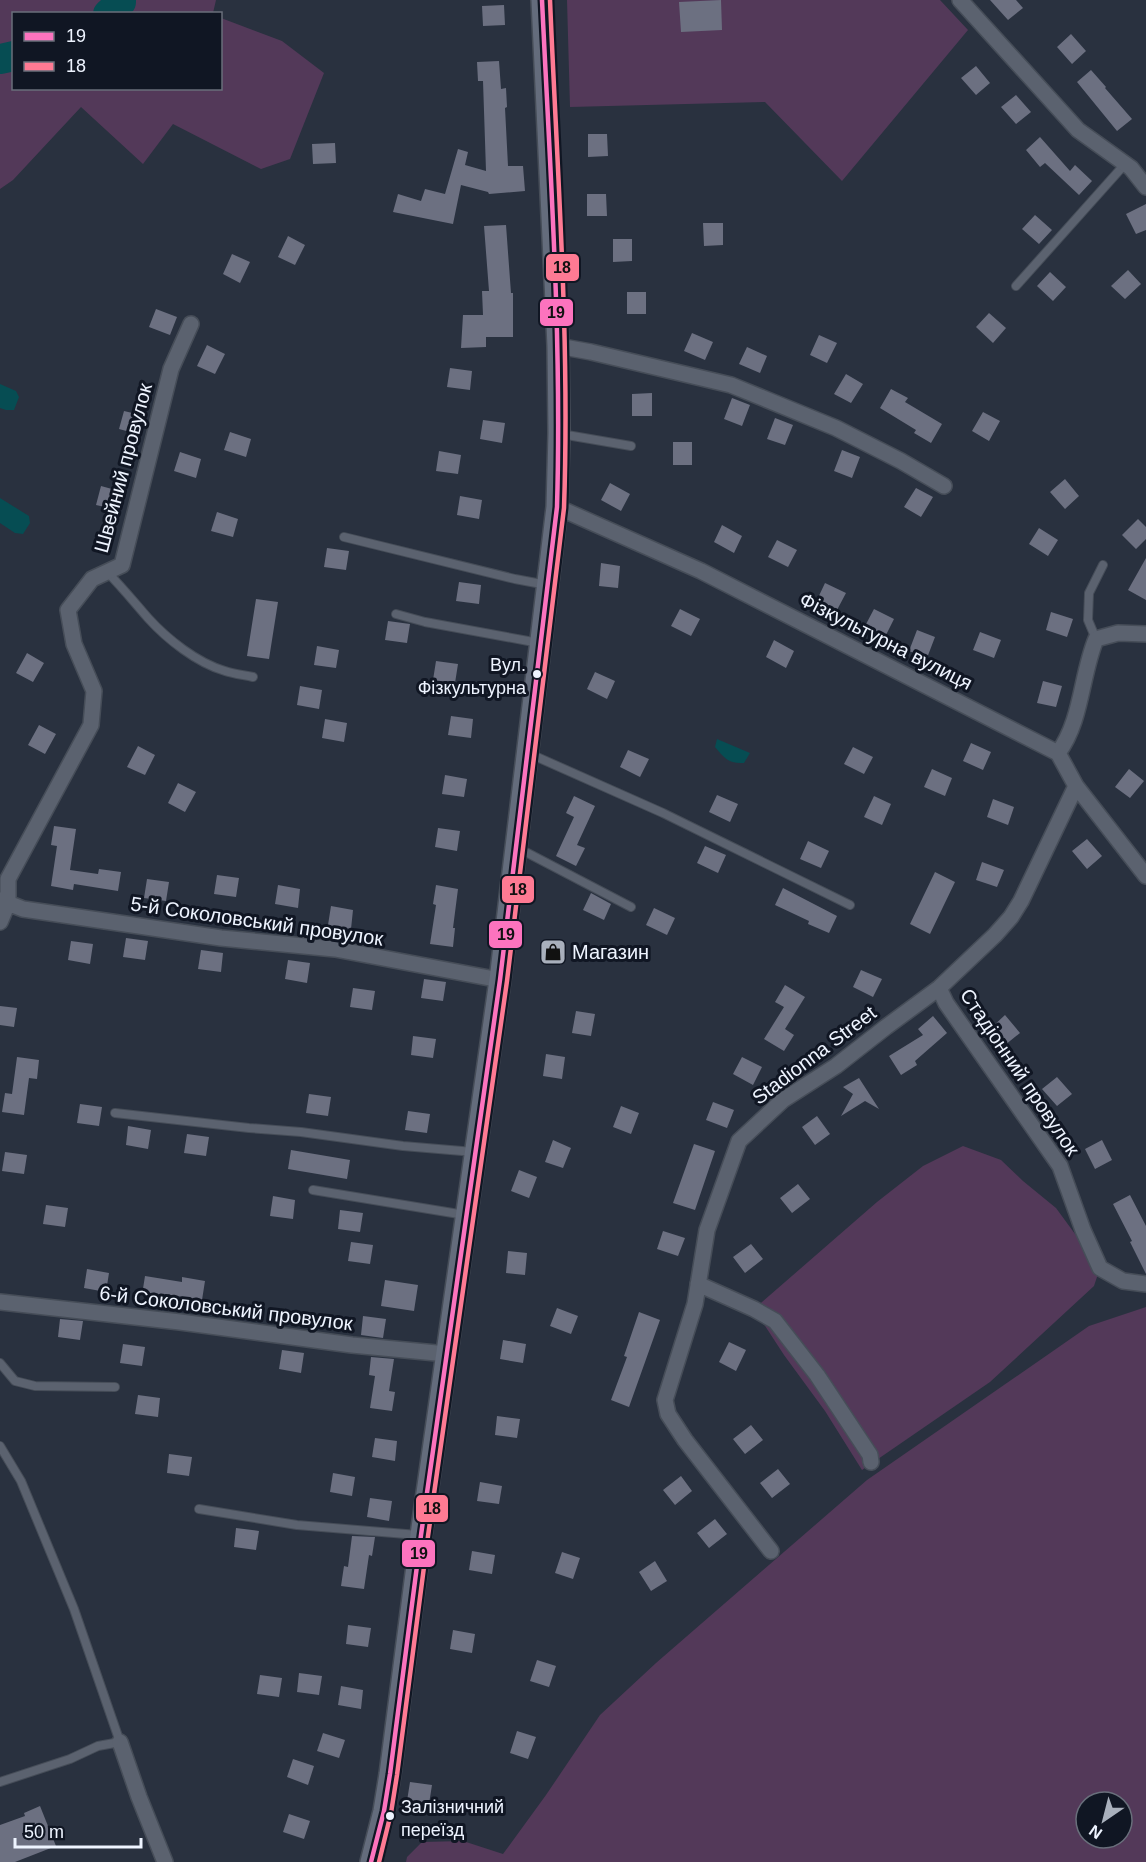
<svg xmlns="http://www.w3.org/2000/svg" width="1146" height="1862" font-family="Arial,sans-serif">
<rect width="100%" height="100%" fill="#29313f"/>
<path fill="#533959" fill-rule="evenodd" d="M0,0H216L213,13L14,14V88H220L221,18L282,41L324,73L290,159L261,169L173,124L143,164L81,107L13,180L0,189Z
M567,0H940L968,30L842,181L765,102L570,107Z
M963,1146L1001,1160L1023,1181L1056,1208L1100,1268L1094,1286L990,1382L862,1470L825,1411L784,1355L754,1309L877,1202L923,1166Z
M1146,1307V1862H406L407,1857L422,1842L463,1841L503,1854L546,1795L600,1715L656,1663L867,1480L1089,1326ZM1086,1802H1122V1838H1086Z"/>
<path fill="#064d53" d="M0,384L16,391L19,397L14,410H6L0,408Z
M0,498L29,516L30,523L23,534L15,533L0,523Z
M717,739L750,753L744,763C729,764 724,758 715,747Z"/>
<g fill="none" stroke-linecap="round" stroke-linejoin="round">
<path stroke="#064d53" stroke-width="30" d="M108,14L121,2V0
M0,59L14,56"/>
</g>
<path fill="#6c7081" d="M721,0L722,30L681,32L679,2Z
M990,0H1016L1023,8L1008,20Z
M504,5L505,25L483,26L482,6Z
M1071,34L1086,51L1072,64L1057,47Z
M499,61L501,89L506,88L507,107L505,108L508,166H523L525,191L489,194L488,192L461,185L453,224L393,212L398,194L421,201L425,189L445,194L458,149L468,152L465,165L486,171L483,81H478L477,62Z
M976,66L990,83L976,95L961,78Z
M1091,70L1106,87L1105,88L1132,119L1117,131L1077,82Z
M1016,95L1031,112L1016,124L1001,107Z
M588,134H607L608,156L588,157Z
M1040,137L1070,171L1075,165L1092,181L1079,195L1045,163L1040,167L1026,150Z
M335,143L336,163L313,164L312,144Z
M587,194H606L607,216H587Z
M1146,204V230L1136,234L1126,214Z
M1035,215L1052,230L1039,244L1022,229Z
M703,223H723V245L704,246Z
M506,225L511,293H513V337H486V347L461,348L463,315H483L482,291H489L484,226Z
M288,236L305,245L295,265L278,257Z
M613,239H632V261L613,262Z
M232,254L250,262L240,283L223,274Z
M1128,270L1141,284L1125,299L1111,286Z
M1050,272L1066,287L1053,301L1037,286Z
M627,292H646V314H627Z
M156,309L177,317L170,335L149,327Z
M989,313L1006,328L993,343L976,327Z
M692,333L713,342L705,360L684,351Z
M819,335L837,343L827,363L810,355Z
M207,345L225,354L215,374L197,366Z
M747,347L767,356L760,373L739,364Z
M450,368L472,371L470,390L447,387Z
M846,374L863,384L851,403L834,394Z
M891,389L908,398L905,402L942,424L931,443L914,433L916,430L880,408Z
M652,393V416H632V394Z
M732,398L750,405L742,426L724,419Z
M124,411L145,416L141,435L119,429Z
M983,412L1000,421L989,441L972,431Z
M775,418L793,425L785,445L767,439Z
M483,420L505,423L502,443L480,439Z
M230,432L251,439L246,457L224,450Z
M673,442H692V465H673Z
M842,450L860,457L852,478L834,471Z
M439,451L461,455L458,474L436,471Z
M180,452L201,459L196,478L174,471Z
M1065,479L1079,496L1065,509L1050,492Z
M610,483L630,494L621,511L601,500Z
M101,486L123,492L118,510L96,505Z
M916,488L933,497L921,517L904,507Z
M460,496L482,500L479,519L457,515Z
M217,512L238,519L233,537L211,531Z
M1138,519L1146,527V539L1136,549L1122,535Z
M722,525L742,536L734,553L714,542Z
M1039,528L1058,540L1048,556L1029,544Z
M777,540L797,550L788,567L768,557Z
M327,548L349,551L346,570L324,567Z
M1146,558V600L1128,590Z
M601,563L620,566L618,588L599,586Z
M459,582L481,585L479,604L456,601Z
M825,583L846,593L837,610L817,600Z
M256,599L278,602L269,659L247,656Z
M680,609L700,619L691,636L671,626Z
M874,609L894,619L885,637L865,626Z
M1051,612L1073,619L1067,637L1046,630Z
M388,621L410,624L407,643L385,640Z
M917,630L935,637L927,658L909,651Z
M980,632L1001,640L994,658L973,650Z
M774,640L794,651L786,668L766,657Z
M317,646L339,650L336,668L314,665Z
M27,653L44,663L33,682L16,673Z
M436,661L458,664L455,683L433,680Z
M595,672L615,681L607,699L587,689Z
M1043,681L1062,686L1056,707L1037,703Z
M300,686L322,690L319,709L297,705Z
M451,716L473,719L471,738L448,735Z
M325,719L347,723L344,742L322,738Z
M39,725L56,734L45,754L28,745Z
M971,743L991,752L983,770L963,761Z
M138,746L155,755L145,775L127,767Z
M853,747L873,757L864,774L844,764Z
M628,750L649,759L640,777L620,767Z
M932,769L952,778L945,796L924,787Z
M1129,769L1144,781L1130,798L1115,787Z
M445,775L467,779L464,797L442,794Z
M178,783L196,792L185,812L168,803Z
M717,795L738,804L730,822L709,812Z
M574,796L595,806L577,845L585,848L576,866L556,856L574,817L566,813Z
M874,796L891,804L882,825L864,817Z
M993,799L1014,807L1008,825L987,817Z
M54,826L76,829L70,870L98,874L99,869L121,872L118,891L74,884L73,890L51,886L57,846L51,845Z
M438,828L460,831L457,851L435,847Z
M1087,839L1102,856L1087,869L1072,851Z
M808,841L829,851L821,868L800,859Z
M705,846L726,855L718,873L697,863Z
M982,862L1004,870L997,887L976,880Z
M935,872L955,882L930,934L910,924Z
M217,875L239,878L236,897L214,894Z
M147,879L169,882L166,901L144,898Z
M278,885L300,889L298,908L275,904Z
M436,885L458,889L453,928H455L453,947L430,944L436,905L433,904Z
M783,888L837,916L829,933L808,924L809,921L775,905Z
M591,893L611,904L604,920L583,910Z
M331,906L353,910L351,929L328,925Z
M654,908L675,918L667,935L646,925Z
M126,938L148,941L145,960L123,957Z
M545,940L565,943L561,965L542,962Z
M71,941L93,944L90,964L68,960Z
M201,950L223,953L221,972L198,969Z
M288,960L310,963L307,983L285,979Z
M861,970L882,979L873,997L853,987Z
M424,979L446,982L443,1001L421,998Z
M785,985L805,997L785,1029L794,1035L784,1051L764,1039L784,1007L775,1002Z
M353,988L375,991L372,1010L350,1007Z
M0,1006L17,1008L14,1027L0,1025Z
M576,1011L595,1014L591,1036L572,1033Z
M1005,1015L1020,1033L1005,1045L991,1028Z
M933,1016L947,1033L915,1061L917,1065L901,1075L889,1056L923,1035L918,1029Z
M413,1036L436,1039L433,1058L411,1055Z
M546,1054L565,1057L562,1079L543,1076Z
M17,1057L39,1060L37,1079L29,1078L24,1115L2,1112L5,1093L12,1094Z
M742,1057L762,1067L753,1085L733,1074Z
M1057,1077L1072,1094L1057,1106L1042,1089Z
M859,1078L879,1109L865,1101L841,1116L853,1094L843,1087Z
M309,1094L331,1097L328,1116L306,1113Z
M713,1102L734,1110L727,1128L706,1120Z
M80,1104L102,1107L99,1126L77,1123Z
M621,1106L639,1113L631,1134L613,1127Z
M408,1111L430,1114L427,1133L405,1130Z
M817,1116L830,1134L815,1145L802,1127Z
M128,1126L151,1130L148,1149L126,1145Z
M187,1134L209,1137L206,1156L184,1153Z
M553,1140L571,1148L563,1168L545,1162Z
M1102,1140L1112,1160L1095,1169L1085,1149Z
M694,1144L715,1151L695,1210L673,1203Z
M291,1150L350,1160L347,1179L288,1169Z
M5,1152L27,1155L24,1174L2,1171Z
M519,1170L537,1177L529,1198L511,1191Z
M798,1184L810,1199L792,1213L780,1198Z
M1130,1195L1146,1226V1274L1130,1242L1132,1241L1113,1204Z
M273,1196L295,1200L293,1219L270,1216Z
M46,1205L68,1208L65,1227L43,1224Z
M340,1210L363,1213L360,1232L338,1229Z
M663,1231L685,1238L678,1256L657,1249Z
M351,1242L373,1245L370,1264L348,1261Z
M751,1244L763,1259L745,1273L733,1257Z
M508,1251L527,1253L525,1275L506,1273Z
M87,1269L109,1273L106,1292L84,1288Z
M145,1276L182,1282V1277L205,1281L202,1300L165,1294L164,1298L142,1295Z
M385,1280L418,1285L414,1311L381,1306Z
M557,1308L578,1316L571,1334L550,1326Z
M639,1312L660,1320L629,1407L611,1400L627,1357L624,1356Z
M363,1316L386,1319L383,1338L361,1335Z
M60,1319L83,1321L80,1340L58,1337Z
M503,1340L526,1344L523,1363L500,1359Z
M729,1342L746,1350L736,1371L719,1362Z
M123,1344L145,1347L142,1366L120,1363Z
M282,1350L304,1353L301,1373L279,1369Z
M371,1357L394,1359L389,1391L395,1392L392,1411L370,1408L375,1376L369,1375Z
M138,1395L160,1398L158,1417L135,1414Z
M497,1416L520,1419L517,1438L495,1435Z
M751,1425L763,1440L745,1454L733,1439Z
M375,1438L397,1441L395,1461L372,1457Z
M169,1454L192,1457L189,1476L167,1473Z
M778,1469L790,1484L772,1498L760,1483Z
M333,1473L355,1477L352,1496L330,1492Z
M681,1476L692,1491L675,1505L663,1490Z
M480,1482L502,1486L499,1504L477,1501Z
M370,1498L392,1501L389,1521L367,1517Z
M715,1519L727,1534L709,1548L697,1533Z
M236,1528L259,1531L256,1550L234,1547Z
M352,1536L375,1537L372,1556L369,1555L364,1589L341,1586L344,1566L348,1567Z
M472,1551L495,1555L492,1574L469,1570Z
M562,1552L580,1558L573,1579L555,1573Z
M655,1561L667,1581L651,1591L639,1572Z
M348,1625L371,1628L368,1647L346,1644Z
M453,1630L475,1634L472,1653L450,1649Z
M537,1660L556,1666L549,1687L530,1681Z
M299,1673L322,1676L319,1695L297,1692Z
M260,1675L282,1678L279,1697L257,1694Z
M341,1686L363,1690L361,1709L338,1705Z
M517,1731L536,1737L528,1759L510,1753Z
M323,1733L345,1740L339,1758L317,1751Z
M293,1759L314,1766L308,1785L287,1777Z
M410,1782L432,1785L429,1804L407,1801Z
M40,1806L56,1846L15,1862H0V1825L25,1816L24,1813Z
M289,1814L310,1821L304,1839L283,1832Z"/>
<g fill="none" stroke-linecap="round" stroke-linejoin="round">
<defs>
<path id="lane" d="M1016,286L1125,164
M561,434L631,446
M344,537L515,579L547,585
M107,572C122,587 134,602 148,618C167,639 197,663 225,671C234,674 244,675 253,677
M396,614L425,622L539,643
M1096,639L1088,620L1089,593L1103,565
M528,753L663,813L850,905
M518,848L631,907
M115,1113L249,1128L301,1132L403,1146L474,1152
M313,1190L465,1215
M0,1363L15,1381L35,1386L115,1387
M0,1446L21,1481L74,1609L120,1742L98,1746L70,1759L0,1782
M199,1509L297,1525L418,1535"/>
<path id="street" d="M960,0L1078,130L1131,168L1146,187
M558,346L591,352L731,385L836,428L901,461L944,486
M557,507L701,571L1058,753L1076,786L1146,876
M1058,753C1082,721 1081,675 1096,639L1118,633L1146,634
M0,900L23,909L221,938L335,949L500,980
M0,922L8,903V879L91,725L94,691L74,644L68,610L92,579L122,565L171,369L191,324
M939,988L946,1003L1060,1166L1083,1230L1100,1268L1123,1281L1146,1284
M698,1284L754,1309L775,1321L817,1375L870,1455L871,1462
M0,1302L180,1322L352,1345L447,1354
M771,1551L685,1440L668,1414L665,1400L695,1304L707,1230L739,1141L783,1100L836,1066L886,1027L939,988L995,935L1011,917L1021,901L1076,786
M120,1742L139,1797L165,1862"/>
<path id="secondary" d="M371,1862L384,1811L390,1774L421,1535L500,980L557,507L559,433L558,346L542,0"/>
</defs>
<use href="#lane" stroke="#464d58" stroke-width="10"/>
<use href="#street" stroke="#464d58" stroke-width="18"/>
<use href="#secondary" stroke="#464d58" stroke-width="24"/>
<use href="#lane" stroke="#5b626f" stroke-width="8"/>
<use href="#street" stroke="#5b626f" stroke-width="15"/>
<use href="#secondary" stroke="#646c7c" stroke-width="21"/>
<defs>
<path id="bus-1" d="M371,1862L384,1811L390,1774L421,1535L500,980L557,507C562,338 550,169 542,0"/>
<path id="bus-2" d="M379,1862L391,1813L397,1775L428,1536L507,981L564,508C570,339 557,169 550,0"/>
</defs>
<use href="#bus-1" stroke="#101623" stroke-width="9"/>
<use href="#bus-2" stroke="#101623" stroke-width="9"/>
<use href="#bus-1" stroke="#fc73be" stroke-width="4.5"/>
<use href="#bus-2" stroke="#fe7a93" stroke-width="4.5"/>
</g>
<defs>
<symbol id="shop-square" viewBox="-11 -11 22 22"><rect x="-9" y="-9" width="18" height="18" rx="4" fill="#a9b0bc" stroke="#101623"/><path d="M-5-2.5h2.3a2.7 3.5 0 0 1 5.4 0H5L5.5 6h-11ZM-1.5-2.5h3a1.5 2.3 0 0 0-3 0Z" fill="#111"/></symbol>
</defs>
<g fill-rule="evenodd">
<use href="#shop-square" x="538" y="937" width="30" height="30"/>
</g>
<g fill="#eef4ff" stroke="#101623" stroke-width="2">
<circle cx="537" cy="674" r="5"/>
<circle cx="390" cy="1816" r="5"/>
</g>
<g text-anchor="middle" stroke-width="6" stroke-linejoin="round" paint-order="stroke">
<g font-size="18" fill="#eef4ff" stroke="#101623" text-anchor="end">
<text x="526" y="671">Вул.<tspan x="526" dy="23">Фізкультурна</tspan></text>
<text x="401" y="1813" text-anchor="start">Залізничний<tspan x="401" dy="23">переїзд</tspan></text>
</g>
<g font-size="20" fill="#eef4ff" stroke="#101623">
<text transform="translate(123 468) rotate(-75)" y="7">Швейний провулок</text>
<text transform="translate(886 641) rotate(27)" y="7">Фізкультурна вулиця</text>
<text transform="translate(257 921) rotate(8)" y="7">5-й Соколовський провулок</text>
<text transform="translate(814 1055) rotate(-37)" y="7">Stadionna Street</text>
<text transform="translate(1020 1072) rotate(56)" y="7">Стадіонний провулок</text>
<text transform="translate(226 1308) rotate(7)" y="7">6-й Соколовський провулок</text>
</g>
<g font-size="20" fill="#eef4ff" stroke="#101623" text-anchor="start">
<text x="572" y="959">Магазин</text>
</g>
</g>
<g stroke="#101623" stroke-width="2">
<rect x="545" y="253" width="35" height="29" rx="6" fill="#fe7a93"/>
<rect x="539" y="298" width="35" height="29" rx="6" fill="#fc73be"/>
<rect x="501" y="875" width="34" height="29" rx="6" fill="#fe7a93"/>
<rect x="488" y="920" width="35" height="29" rx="6" fill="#fc73be"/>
<rect x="415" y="1494" width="34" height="29" rx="6" fill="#fe7a93"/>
<rect x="401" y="1539" width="35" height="29" rx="6" fill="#fc73be"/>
</g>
<g font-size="16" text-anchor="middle" font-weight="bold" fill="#111">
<text x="562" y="273">18</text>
<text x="556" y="318">19</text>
<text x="518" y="895">18</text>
<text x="506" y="940">19</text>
<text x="432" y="1514">18</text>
<text x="419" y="1559">19</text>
</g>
<rect x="12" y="12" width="210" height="78" fill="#101623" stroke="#696f7b" stroke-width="1.5"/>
<rect x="24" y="32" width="30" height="9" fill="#fc73be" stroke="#696f7b" stroke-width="1.5"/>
<text x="66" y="42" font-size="18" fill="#eef4ff">19</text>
<rect x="24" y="62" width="30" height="9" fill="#fe7a93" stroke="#696f7b" stroke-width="1.5"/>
<text x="66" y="72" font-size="18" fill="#eef4ff">18</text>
<g transform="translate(1104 1820) rotate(215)"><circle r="28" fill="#101623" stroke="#696f7b" stroke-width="1.5"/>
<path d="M0-4.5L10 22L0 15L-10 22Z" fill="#a9b0bc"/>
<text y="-9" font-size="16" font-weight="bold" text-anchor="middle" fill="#eef4ff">N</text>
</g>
<path d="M15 1838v9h126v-9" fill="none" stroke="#eef4ff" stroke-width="3"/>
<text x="24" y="1838" font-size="18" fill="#eef4ff" stroke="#101623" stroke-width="4.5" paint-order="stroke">50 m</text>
</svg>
